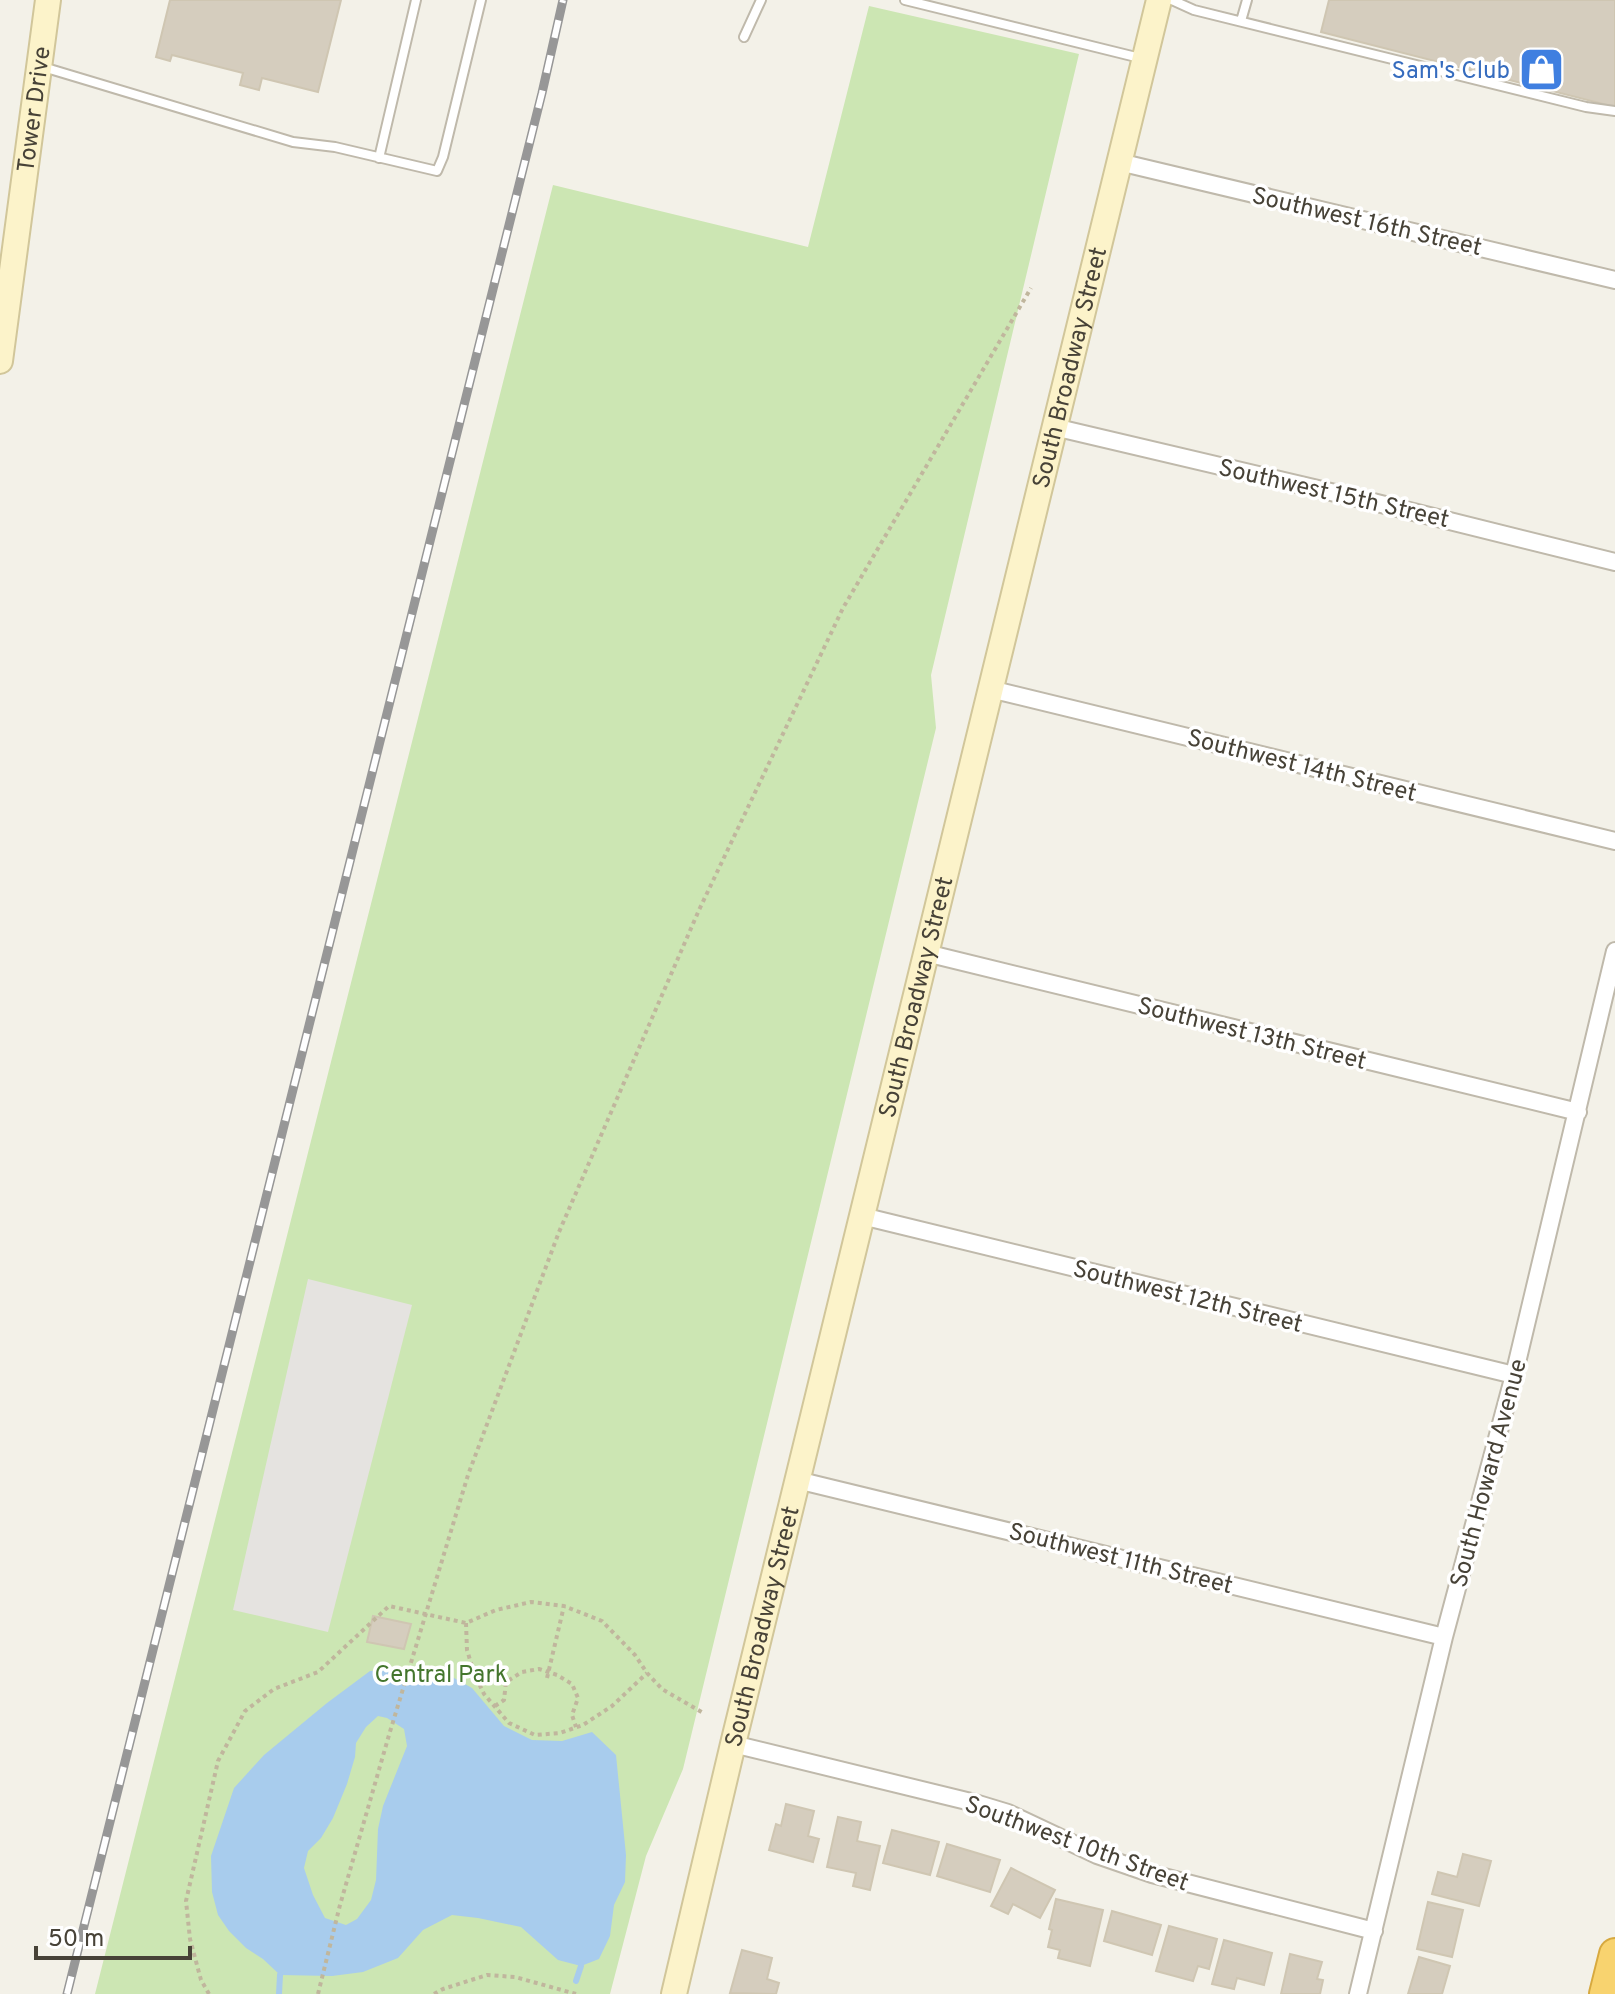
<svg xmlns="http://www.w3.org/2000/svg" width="1615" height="1994" font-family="Overpass,sans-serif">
<rect width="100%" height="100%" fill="#f3f1e8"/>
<path fill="#cce6b3" d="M869,6L1079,54L931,675L936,728L683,1769L646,1856L610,1994H95L553,185L808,247Z"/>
<path fill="#e5e3e0" d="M308,1279L412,1305L328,1632L233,1610Z"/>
<path fill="#a8cced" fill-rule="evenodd" d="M401,1669H438L472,1688L504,1726L532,1740L562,1741L592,1732L616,1755L626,1855L625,1882L614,1905L610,1936L599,1959L581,1966L558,1960L521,1927L478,1918L452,1915L423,1930L398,1958L363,1972L332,1976L280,1975L263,1959L246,1948L229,1931L218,1915L212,1892L211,1856L234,1788L264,1755L327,1703L370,1671ZM378,1716L387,1718L404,1729L407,1746L383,1806L378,1829L376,1880L371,1900L357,1919L346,1925L325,1918L313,1895L304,1868L308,1851L321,1838L333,1818L347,1784L355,1757L356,1743L366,1727Z"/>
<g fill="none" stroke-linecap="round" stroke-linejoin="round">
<path stroke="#a8cced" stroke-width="6" d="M576,1981L581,1966
M279,1994L280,1975"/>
</g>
<path fill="#d5cdbe" stroke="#cfc6b2" stroke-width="2" d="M170,0H341L318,92L262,78L259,90L240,85L243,73L172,55L170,61L156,57Z
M1329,0H1615V107L1321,32Z
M373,1616L411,1624L404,1649L367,1642Z
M786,1804L814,1811L808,1836L819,1839L813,1862L769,1850L776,1824L781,1826Z
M838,1817L861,1822L857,1841L880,1846L870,1890L853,1886L856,1873L827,1867Z
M892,1830L939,1842L930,1875L883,1863Z
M947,1844L1000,1860L990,1892L937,1876Z
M1463,1854L1491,1861L1479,1906L1432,1894L1438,1872L1457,1877Z
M1011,1868L1055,1890L1040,1918L1013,1904L1008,1914L991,1906Z
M1056,1899L1103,1910L1090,1966L1058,1958L1060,1950L1048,1947L1052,1930L1049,1929Z
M1428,1902L1463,1910L1452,1957L1417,1949Z
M1112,1911L1161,1925L1152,1955L1104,1941Z
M1169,1926L1217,1939L1209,1969L1198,1966L1193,1981L1156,1971Z
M1224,1940L1272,1953L1264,1985L1237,1978L1234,1989L1212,1984Z
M742,1950L772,1958L767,1979L779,1983L776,1994L730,1993Z
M1290,1954L1322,1962L1317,1979L1323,1980L1320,1994H1281Z
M1419,1957L1450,1966L1442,1994H1408Z"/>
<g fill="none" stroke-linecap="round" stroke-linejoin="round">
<defs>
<path id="lane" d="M905,0L1140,58
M1172,0L1194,10L1586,107L1615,111
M1241,21L1247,0
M744,37L761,0
M43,67L293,142L335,147L437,171L443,157L481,0
M379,158L416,0"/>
<path id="street" d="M1119,162L1615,280
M1054,427L1365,500L1615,562
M990,689L1615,841
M926,953L1578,1112
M862,1216L1514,1375
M797,1480L1444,1637
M733,1744L975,1803L1008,1813L1097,1855L1152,1874L1374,1931
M1358,1994L1444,1637L1514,1375L1615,951"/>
<g id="secondary">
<path id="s1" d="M0,361L48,0"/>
<path id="s2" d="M674,1994L733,1744L1159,0"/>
</g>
<path id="highway" d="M1605,1994L1615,1954"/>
</defs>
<use href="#lane" stroke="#bfb9ab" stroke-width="12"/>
<use href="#street" stroke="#bfb9ab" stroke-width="20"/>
<use href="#secondary" stroke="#d1c69a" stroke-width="28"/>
<use href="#highway" stroke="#d7a93f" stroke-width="34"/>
<path stroke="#c0b69d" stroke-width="4" stroke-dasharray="4 4" stroke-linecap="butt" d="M466,1623L467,1650L474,1673L484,1694L509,1723L535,1735L560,1733L583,1725L612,1706L647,1673
M547,1678L564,1606
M495,1706L504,1700L506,1682L522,1672L539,1669L557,1675L572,1684L578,1698L572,1715L576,1727
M209,1994L201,1980L190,1939L186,1901L218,1761L245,1711L274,1689L318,1672L389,1606L466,1623L496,1610L531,1602L564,1606L602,1621L635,1655L647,1673L662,1689L705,1714
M318,1994L340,1905L389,1735L468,1475L559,1232L699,910L843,608L1031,288
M434,1994L443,1989L487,1975L515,1977L576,1994"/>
<use href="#lane" stroke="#fff" stroke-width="8"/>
<use href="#street" stroke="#fff" stroke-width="16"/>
<use href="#secondary" stroke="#fcf3ca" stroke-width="24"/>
<use href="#highway" stroke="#f8d36f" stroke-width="30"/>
<defs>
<path id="rail" d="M67,1994L542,93L563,0"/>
</defs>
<use href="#rail" stroke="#979797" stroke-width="9"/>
<use href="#rail" stroke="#fff" stroke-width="6" stroke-dasharray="18" stroke-linecap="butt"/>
</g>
<defs>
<symbol id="shop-square" viewBox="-11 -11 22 22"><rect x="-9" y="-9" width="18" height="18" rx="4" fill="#3f7fe0" stroke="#fff"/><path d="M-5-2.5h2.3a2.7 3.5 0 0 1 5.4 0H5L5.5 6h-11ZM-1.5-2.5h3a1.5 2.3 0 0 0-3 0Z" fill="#fff"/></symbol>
</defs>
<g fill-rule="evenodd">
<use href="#shop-square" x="1516" y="44" width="51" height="51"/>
</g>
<g text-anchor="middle" stroke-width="7" stroke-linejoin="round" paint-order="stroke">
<g font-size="24" fill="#366cbe" stroke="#fff" text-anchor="end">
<text x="1510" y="78">Sam's Club</text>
</g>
<g font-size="24" fill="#474237" stroke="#fff">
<text dy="8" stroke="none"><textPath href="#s1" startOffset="254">Tower Drive</textPath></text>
<text transform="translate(1367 221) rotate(13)" y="8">Southwest 16th Street</text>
<text dy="8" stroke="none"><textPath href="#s2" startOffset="1674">South Broadway Street</textPath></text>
<text transform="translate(1334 493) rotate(13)" y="8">Southwest 15th Street</text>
<text transform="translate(1302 765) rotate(14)" y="8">Southwest 14th Street</text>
<text dy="8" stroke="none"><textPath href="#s2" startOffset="1026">South Broadway Street</textPath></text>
<text transform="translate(1252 1033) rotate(14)" y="8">Southwest 13th Street</text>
<text transform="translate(1188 1296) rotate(14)" y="8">Southwest 12th Street</text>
<text transform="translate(1488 1473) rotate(-75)" y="8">South Howard Avenue</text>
<text transform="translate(1121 1558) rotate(14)" y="8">Southwest 11th Street</text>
<text dy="8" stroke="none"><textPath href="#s2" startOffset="378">South Broadway Street</textPath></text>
<text transform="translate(1077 1843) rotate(20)" y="8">Southwest 10th Street</text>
</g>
<g font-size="24" fill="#44762d" stroke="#fff">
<text x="441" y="1682">Central Park</text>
</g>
</g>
<path d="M36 1946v12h154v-12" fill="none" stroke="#474237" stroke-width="4"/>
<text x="48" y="1946" font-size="24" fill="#474237" stroke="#ffffff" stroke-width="6" paint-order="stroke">50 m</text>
</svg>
